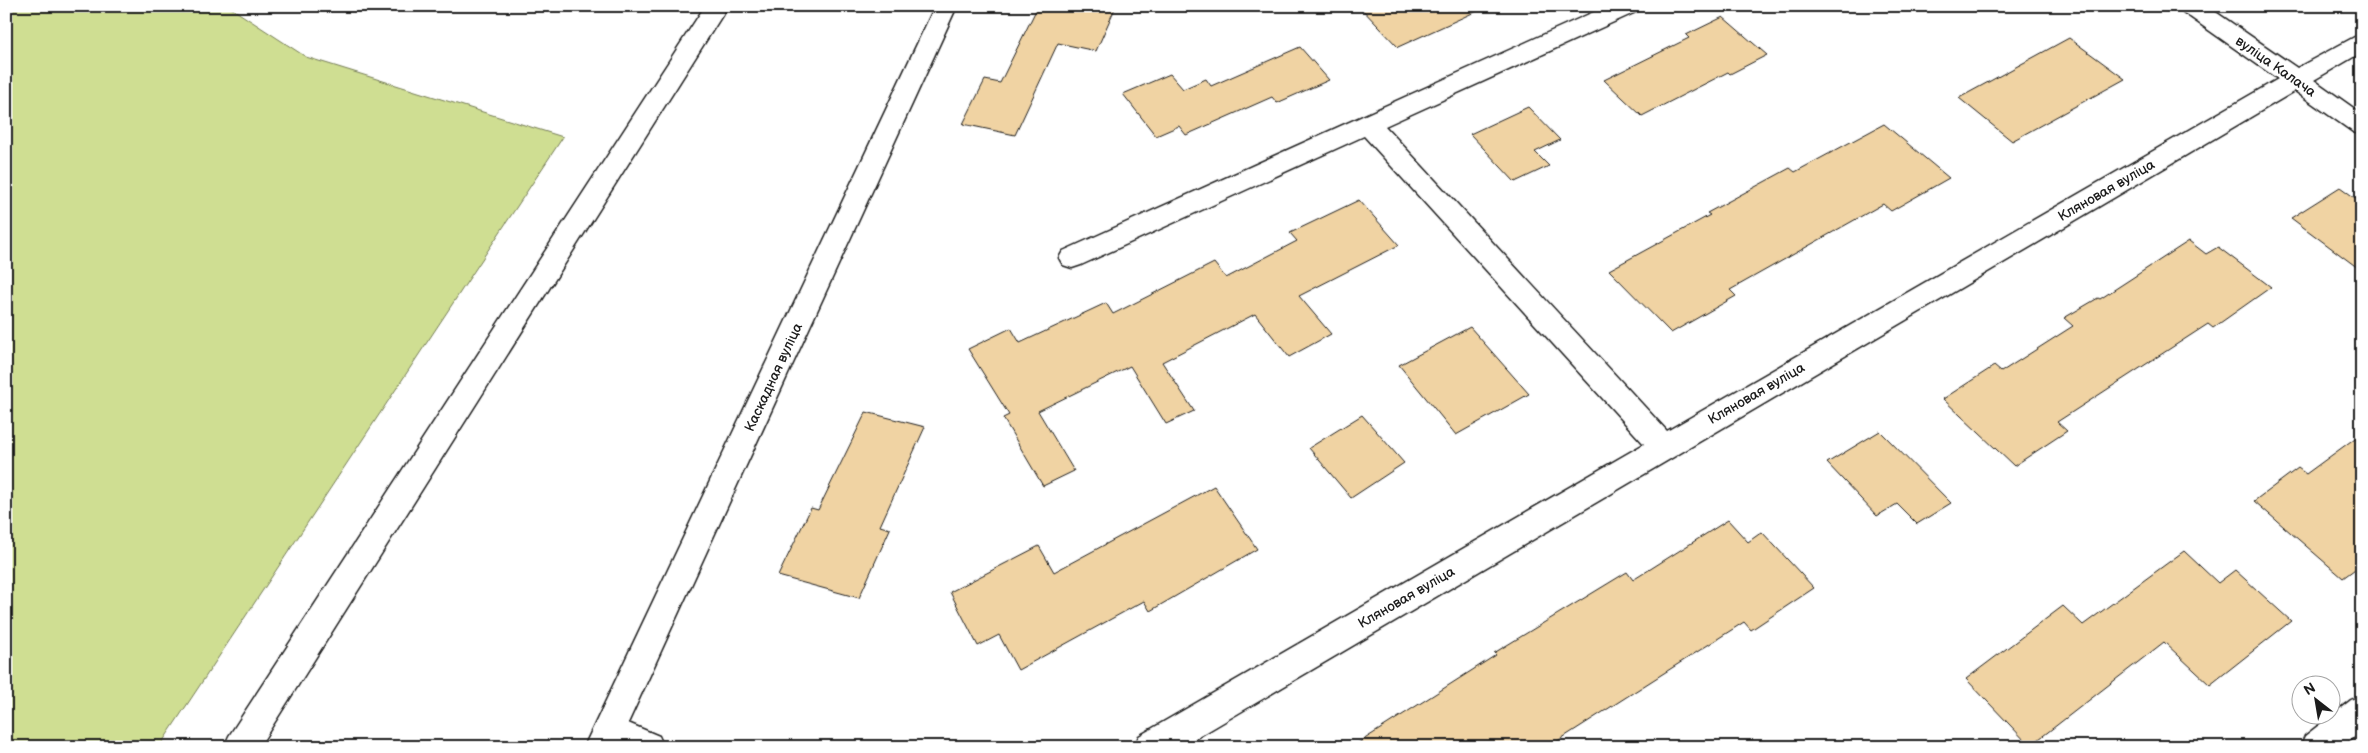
<svg xmlns="http://www.w3.org/2000/svg" width="2368" height="753" font-family="'Balsamiq Sans',sans-serif">
<rect width="100%" height="100%" fill="#fff"/>
<filter id="ink" filterUnits="userSpaceOnUse"><feTurbulence type="fractalNoise" baseFrequency=".02" numOctaves="2"/><feDisplacementMap in="SourceGraphic" scale="10" xChannelSelector="R" yChannelSelector="G"/><feConvolveMatrix kernelMatrix="1 2 1 2 8 2 1 2 1" color-interpolation-filters="sRGB"/></filter>
<g filter="url(#ink)">
<path fill="#cfde92" stroke="#767d57" d="M6,6H228L306,57L563,137L159,747H6Z"/>
<path fill="#f0d3a3" stroke="#1c1c1c" d="M1038,6H1116L1096,51L1058,43L1015,135L963,124L985,80L1000,83Z
M1359,6H1488L1398,47Z
M1723,17L1767,55L1730,74L1728,72L1642,116L1604,80L1689,38L1686,35Z
M2069,38L2125,79L2012,141L1959,98Z
M1300,47L1329,80L1277,103L1272,97L1186,135L1179,126L1156,136L1123,94L1170,74L1183,89L1206,79L1211,86Z
M1528,107L1560,140L1535,152L1549,166L1515,182L1470,134Z
M1884,124L1949,178L1891,211L1883,204L1730,290L1736,296L1671,333L1609,270L1710,215L1707,213L1790,168L1795,172Z
M2340,187L2362,203V271L2291,218Z
M1359,200L1399,245L1299,296L1331,334L1289,357L1255,314L1162,362L1194,411L1166,424L1130,366L1038,411L1074,471L1043,486L1003,418L1009,415L968,349L1011,328L1020,343L1106,303L1113,314L1214,263L1226,278L1297,241L1290,233Z
M2189,241L2206,254L2218,247L2271,287L2213,328L2208,324L2057,422L2067,431L2014,466L1943,399L1994,366L2001,372L2073,326L2064,318L2098,298L2100,299Z
M1470,327L1529,394L1456,435L1399,365Z
M866,412L925,427L880,526L890,529L859,598L778,576L811,508L818,510Z
M1362,415L1404,463L1351,498L1309,448Z
M1880,431L1951,503L1917,524L1897,504L1877,516L1827,463Z
M2362,433V564L2343,578L2254,501L2298,468L2306,474Z
M1214,486L1257,549L1150,611L1144,601L1018,670L999,635L978,646L950,592L1039,546L1054,572Z
M1728,520L1748,542L1762,532L1814,588L1751,630L1744,622L1548,747H1352L1496,655L1494,653L1627,572L1633,580Z
M2184,551L2218,583L2235,570L2291,621L2210,685L2164,642L2030,746L1966,679L2063,606L2083,625Z"/>
<g fill="none" stroke-linecap="round" stroke-linejoin="round">
<defs>
<path id="minor" d="M705,6H728L259,747H224L229,736Z
M935,6H957L628,723L659,736L664,747H584Z
M1607,6H1639L1636,12L1385,126L1667,431L2278,79L2183,12L2180,6H2207L2297,68L2362,33V52L2314,80L2362,114V135L2353,132L2295,91L1181,747H1134L1139,736L1644,444L1364,136L1081,265L1072,268L1063,265L1059,258L1063,251Z
M2362,695V731L2342,747H2300L2305,736L2351,700Z"/>
</defs>
<use href="#minor" stroke="#1c1c1c" stroke-width="3"/>
<use href="#minor" fill="#fff" fill-rule="evenodd"/>
</g>
</g>
<g text-anchor="middle" stroke-width="4.5" stroke-linejoin="round" paint-order="stroke">
<g font-size="14" fill="#1c1c1c" stroke="#fff">
<text transform="translate(2276 66) rotate(35)" y="5">вуліца Калача</text>
<text transform="translate(2106 190) rotate(-30)" y="5">Кляновая вуліца</text>
<text transform="translate(773 377) rotate(-65)" y="5">Каскадная вуліца</text>
<text transform="translate(1756 393) rotate(-30)" y="5">Кляновая вуліца</text>
<text transform="translate(1406 597) rotate(-30)" y="5">Кляновая вуліца</text>
</g>
</g>
<rect width="2368" height="753" fill="none" stroke="#fff" stroke-width="25"/>
<rect x="12" y="12" width="2343" height="728" fill="none" stroke="#1c1c1c" stroke-width="2" filter="url(#ink)"/>
<g transform="translate(2316 700) rotate(329)"><circle r="24" fill="#ffffff" stroke="#a4a4a4"/>
<path d="M0-4L9 19L0 12L-9 19Z" fill="#1c1c1c"/>
<text y="-8" font-size="14" font-weight="bold" text-anchor="middle" fill="#1c1c1c">N</text>
</g>
</svg>
